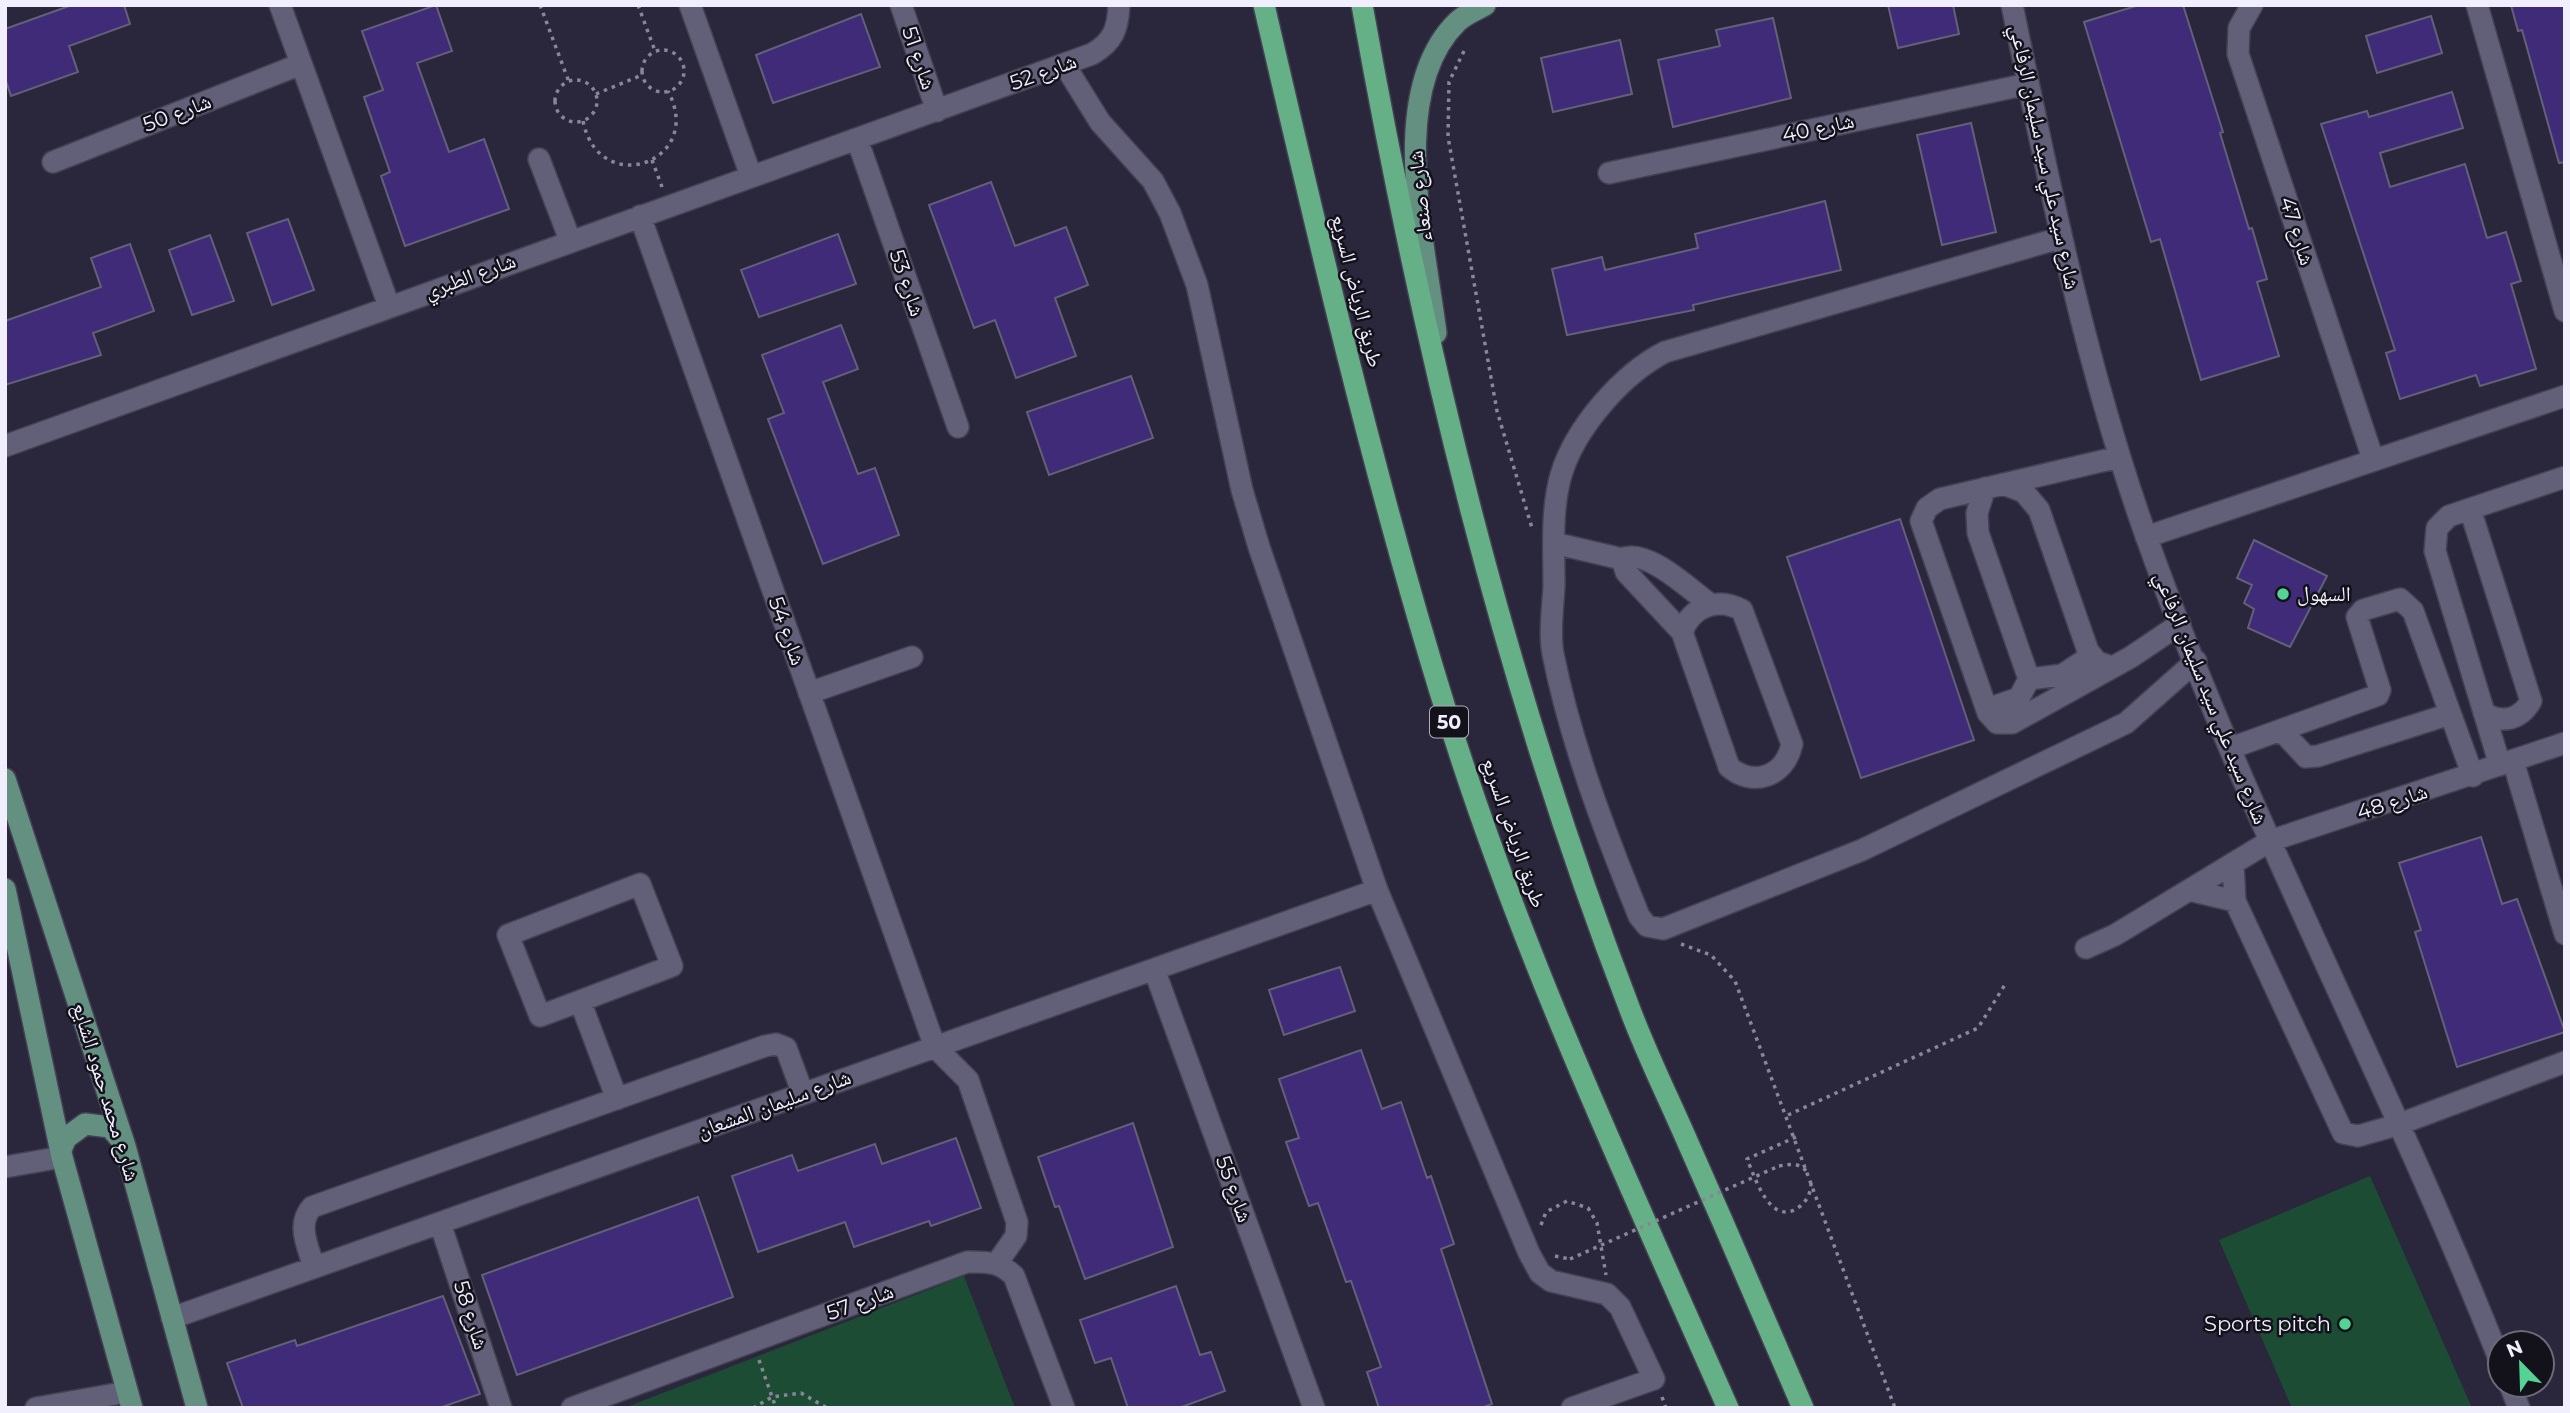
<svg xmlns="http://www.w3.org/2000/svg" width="2570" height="1413" font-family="Montserrat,'Noto Naskh Arabic',sans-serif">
<rect width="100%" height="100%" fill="#2a273c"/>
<path fill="#1c4c34" d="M2370,1176L2472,1408H2292L2219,1240Z
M964,1276L1015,1408H624Z"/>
<path fill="#3f2b77" stroke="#636079" stroke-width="2" d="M72,5H124L130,24L69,46L78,72L11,96L5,78V29Z
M436,5L452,51L417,63L449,152L484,139L509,209L405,246L381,176L390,172L364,97L383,90L362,31Z
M1888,5H1953L1959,34L1898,48Z
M2139,5H2183L2223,132L2220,133L2249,229L2252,228L2267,279L2257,282L2279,356L2201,380L2160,239L2151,242L2084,22Z
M2511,5H2565V162L2559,163L2522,30L2518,31Z
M861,14L880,67L773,103L756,55Z
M2431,16L2442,53L2377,73L2366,36Z
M1773,18L1791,98L1673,127L1658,60L1720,46L1716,30Z
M1620,40L1632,94L1553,112L1541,58Z
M2452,92L2463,128L2380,153L2390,187L2465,164L2487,238L2506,232L2521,281L2511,284L2536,369L2480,386L2476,375L2400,399L2386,353L2395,350L2321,124L2367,111L2369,117Z
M1971,123L1996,232L1942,245L1917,135Z
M991,182L1015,246L1066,227L1088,285L1055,298L1076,356L1016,378L995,320L974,328L929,205Z
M1825,201L1841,270L1693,305L1694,310L1567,335L1552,269L1602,257L1605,270L1698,248L1695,234Z
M288,219L314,290L272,305L247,233Z
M838,234L856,284L759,317L741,270Z
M210,235L234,301L192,315L169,250Z
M130,244L154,311L93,333L101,355L5,385V321L101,287L91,258Z
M841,325L858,369L823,382L858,474L875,468L899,535L823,564L768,419L784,413L762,355Z
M1131,376L1153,438L1049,475L1027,412Z
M1900,519L1974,740L1861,778L1787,557Z
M2254,540L2327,576L2290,647L2248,628L2254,609L2244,603L2252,585L2237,578Z
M2481,837L2502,904L2517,899L2565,1032L2457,1067L2415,932L2421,930L2399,863Z
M1340,967L1355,1011L1284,1035L1269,990Z
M1361,1050L1382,1109L1401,1102L1427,1178L1431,1176L1454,1244L1441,1249L1492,1404L1481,1408H1379L1367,1372L1381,1367L1351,1281L1346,1282L1318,1203L1309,1206L1286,1142L1299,1138L1279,1079Z
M1133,1123L1173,1247L1085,1279L1059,1206L1055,1207L1038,1157Z
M956,1138L981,1208L931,1226L929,1221L854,1247L845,1222L758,1252L732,1176L792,1155L798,1171L875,1144L882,1164Z
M698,1197L733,1297L517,1375L482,1275Z
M1176,1286L1200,1355L1211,1352L1225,1391L1179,1408H1128L1111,1358L1095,1363L1080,1320Z
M443,1296L480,1394L439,1408H243L227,1363L295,1340L297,1346Z"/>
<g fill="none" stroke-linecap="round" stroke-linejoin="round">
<defs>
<path id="minor" d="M280,5L389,306
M690,5L751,176
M901,5L937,111
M2012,5C2049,183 2084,361 2145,533C2245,816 2390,1082 2500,1361
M2252,5L2239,28L2238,54L2373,459
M2477,5L2565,311
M1064,64L1100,122L1153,181L1170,213L1197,285L1242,490L1259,547L1377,890L1529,1253L1540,1273L1551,1281L1607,1294L1620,1307L1654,1379L1572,1408
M857,139L958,427
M539,159L570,240
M53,162L301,64
M1609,173L2028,84
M640,216L935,1047L968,1080L1017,1222L1016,1236L997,1263
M2060,238L1665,352C1622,374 1575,428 1561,475C1551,510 1554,550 1554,586C1553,607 1549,633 1553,654C1571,744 1605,832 1639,916L1647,926L1663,929L1862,850L2126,723L2196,661
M5,446L1092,54C1113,42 1118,29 1119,5
M2119,457L1940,499L1927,508L1921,521L1988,713L1997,723H2012L2131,657L2180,624
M2003,484L2024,492L2039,510L2088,651L2097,662L2112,667
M1985,488L1977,513L1978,533L2029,679L2019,698L1987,709
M2470,509L2531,701C2520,720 2502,724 2484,713
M2146,537L2565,396
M1554,543L1622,559C1646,547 1689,589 1710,604
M1622,559L1626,572L1682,632L1729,767C1754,788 1785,776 1792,744L1742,610C1717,597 1692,606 1682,632
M2029,679L2062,675L2091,656
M809,693L912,657
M2281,730L2306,757L2318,756L2450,714
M2231,748L2378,695L2380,690L2357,617L2363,610L2400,599L2413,611L2473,776
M2513,761L2565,934
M2500,765L2435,551L2437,528L2449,516L2565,477
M2233,864L2235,901L2343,1133L2358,1136L2397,1125L2565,1062
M2189,890L2235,901
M2086,948L2115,935L2270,841L2565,743
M1154,969L1314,1408
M580,1001L672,966L640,884L508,935L540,1016L580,1001L617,1099
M5,1167L62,1157
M440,1223L501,1408
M314,1267C308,1246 296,1225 312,1207L765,1046L776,1044L786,1048L803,1094
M172,1318L1377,890
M2510,1385L2519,1408
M36,1408L127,1392
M572,1408L967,1262C987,1262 999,1261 1014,1276L1064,1408"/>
<path id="major" d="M1436,333C1425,243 1386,92 1457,22C1464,15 1476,10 1485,5
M5,779L125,1146L197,1408
M5,889L62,1157L132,1408
M61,1150L66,1138L85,1124L110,1127L122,1141"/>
<path id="highway" d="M1264,5C1319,242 1374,479 1446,711C1520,951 1627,1179 1728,1408
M1362,5C1423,346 1504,683 1629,1007C1646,1053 1668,1097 1688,1143C1727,1231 1765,1319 1803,1408"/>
</defs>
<use href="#minor" stroke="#444153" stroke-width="24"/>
<use href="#major" stroke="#444153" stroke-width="24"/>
<use href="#highway" stroke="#444153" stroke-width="24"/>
<path stroke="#898699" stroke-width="3.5" stroke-dasharray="3.5 5" stroke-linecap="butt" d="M499,5H503
M540,5L569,82
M638,5L655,51
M642 71a21 21 0 1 1 42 0a21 21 0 1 1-42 0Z
M1464,51L1449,82L1448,137L1497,411L1532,528
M555 101a21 21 0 1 1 42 0a21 21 0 1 1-42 0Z
M596,94L642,75
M583,121C599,200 706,162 668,91
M652,160L662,187
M1681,944L1711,955L1735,981L1895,1408
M1788,1115L1978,1028L2006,983
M1796,1137L1747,1159C1755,1177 1770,1228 1799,1207C1807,1201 1811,1193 1811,1183
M1779,1166C1791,1164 1799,1162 1808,1173
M1541,1225L1546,1212L1567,1201L1588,1208L1597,1223L1606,1275
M1555,1256L1570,1259
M759,1360L776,1408
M1662,1397L1666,1408
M753,1408L772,1397L801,1393L827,1408"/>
<use href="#minor" stroke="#625f78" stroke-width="21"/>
<use href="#major" stroke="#649082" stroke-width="21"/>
<use href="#highway" stroke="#66b088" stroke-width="21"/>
<path stroke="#898699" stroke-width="3.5" stroke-dasharray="3.5 5" stroke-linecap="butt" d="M1570,1259L1779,1166"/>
</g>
<g fill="#54d395" stroke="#13121b" stroke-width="2.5">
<circle cx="2283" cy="594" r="7"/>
<circle cx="2345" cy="1324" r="7"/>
</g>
<g text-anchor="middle" stroke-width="5" stroke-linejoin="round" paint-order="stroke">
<rect fill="#13121b" stroke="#aeadba" stroke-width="2" x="1430" y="706.5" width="38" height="31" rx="5"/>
<g font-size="19" font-weight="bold" fill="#f1effe">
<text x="1449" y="729">50</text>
</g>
<g font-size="21" fill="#f1effe" stroke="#13121b">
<text transform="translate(919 58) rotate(71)" y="7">شارع 51</text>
<text transform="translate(1043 72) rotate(-20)" y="7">شارع 52</text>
<text transform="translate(177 113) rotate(-21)" y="7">شارع 50</text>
<text transform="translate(1818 128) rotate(-12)" y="7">شارع 40</text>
<text transform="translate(2045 157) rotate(78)" y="7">شارع سيد علي سيد سليمان الرفاعي</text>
<text transform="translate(1420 196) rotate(-96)" y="7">شارع صنعاء</text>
<text transform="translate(2297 231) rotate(72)" y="7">شارع 47</text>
<text transform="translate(470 276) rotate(-20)" y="7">شارع الطبري</text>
<text transform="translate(907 283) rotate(71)" y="7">شارع 53</text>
<text transform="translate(1357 291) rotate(76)" y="7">طريق الرياض السريع</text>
<text transform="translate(787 631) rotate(70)" y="7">شارع 54</text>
<text transform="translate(2211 698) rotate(68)" y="7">شارع سيد علي سيد سليمان الرفاعي</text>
<text transform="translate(2392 802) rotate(-18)" y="7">شارع 48</text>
<text transform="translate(1514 833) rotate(71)" y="7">طريق الرياض السريع</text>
<text transform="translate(106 1092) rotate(73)" y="7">شارع محمد حمود الشايع</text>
<text transform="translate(774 1104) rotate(-20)" y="7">شارع سليمان المشعان</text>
<text transform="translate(1234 1189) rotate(70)" y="7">شارع 55</text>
<text transform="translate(860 1302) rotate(-20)" y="7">شارع 57</text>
<text transform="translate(471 1315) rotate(72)" y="7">شارع 58</text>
</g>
<g font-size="21" fill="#f1effe" stroke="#13121b" text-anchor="start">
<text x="2297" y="601">السهول</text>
<text x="2331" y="1331" text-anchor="end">Sports pitch</text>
</g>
</g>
<rect width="2570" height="1413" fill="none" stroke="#f1effe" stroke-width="14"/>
<g transform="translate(2521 1364) rotate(337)"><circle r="33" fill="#13121b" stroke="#6c6a76" stroke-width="2"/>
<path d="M0-5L12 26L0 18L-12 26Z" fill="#54d395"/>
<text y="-10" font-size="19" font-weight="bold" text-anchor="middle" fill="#f1effe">N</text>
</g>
</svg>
